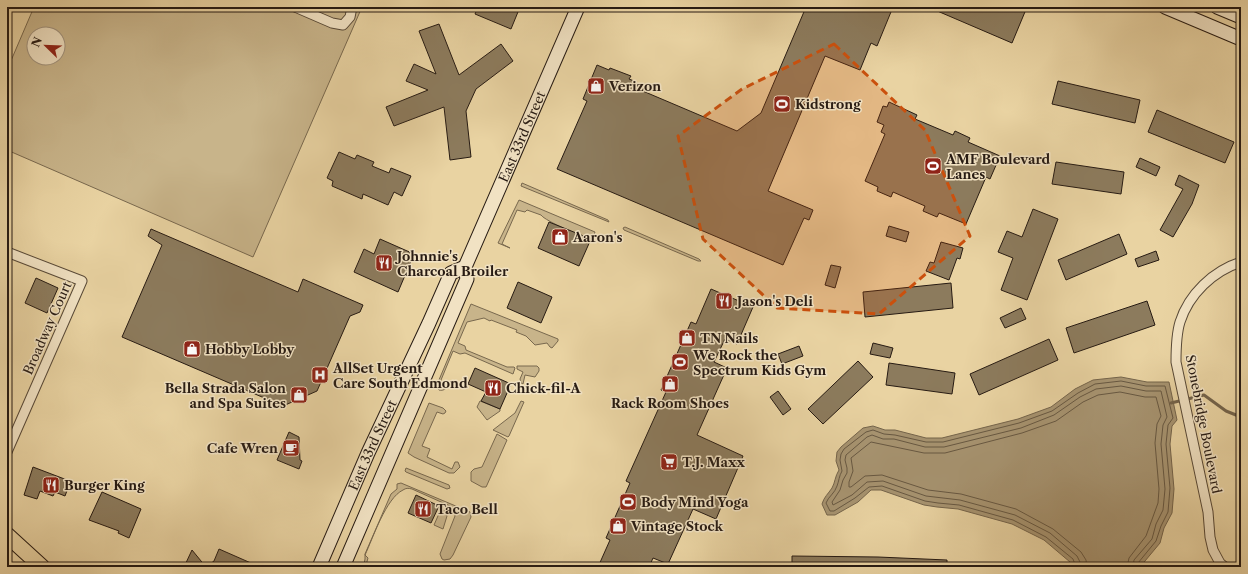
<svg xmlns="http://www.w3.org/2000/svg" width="1248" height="574" font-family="'Libre Caslon Text',serif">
<rect width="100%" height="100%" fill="#e9d3a2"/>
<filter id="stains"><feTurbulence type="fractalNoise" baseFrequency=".005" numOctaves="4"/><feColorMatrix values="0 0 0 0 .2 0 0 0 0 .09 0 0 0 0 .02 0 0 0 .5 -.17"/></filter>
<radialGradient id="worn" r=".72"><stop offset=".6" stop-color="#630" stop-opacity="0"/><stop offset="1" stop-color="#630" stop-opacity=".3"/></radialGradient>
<path fill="#c8b48a" stroke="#78684e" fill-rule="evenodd" d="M34,7H362L253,257L7,150V70ZM34,34H58V58H34Z
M522,183L608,220L609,222L521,186Z
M519,200L595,232L592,239C584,238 545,221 541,215L527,210L525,212L517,210L502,244L510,248L498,243Z
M625,227L699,259L701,261H698L624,230L623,228Z
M471,304L558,339V341L552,348L550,347L547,343L535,345L526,336L516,332L517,330L491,320L490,321L484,318L467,322L458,343L465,346L466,350L507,367H514L515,368L513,374L465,353L460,354L453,351L441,380V385L449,384C447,389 443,391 439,390L436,387Z
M517,366H537L539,368V371L535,377L525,375L523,384L521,383L520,379L523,372L517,369Z
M480,401L500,409V411L487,420L477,407Z
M521,401L524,402L509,436L508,437L493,430L515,413Z
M429,403L443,408L446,411L445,413L443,414L437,412L422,446L430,449L427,457L452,469L455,462H458L460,467L454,473H449L414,457L408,453Z
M497,434L507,440L487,485L486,487H482L471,481V472L474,469L482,467Z
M406,468L449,485L450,488L447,489L406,472L405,471Z
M401,483L470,512L471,517L453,555L450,559L444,560L442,559L440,554L455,516V511L450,506L412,489C408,488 406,488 403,490C386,498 373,538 365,555L368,558L366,565L370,567L364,564L365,559V554L391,494L397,489V484Z
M441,509L445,511L447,516L443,529L434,525Z"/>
<path fill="#a79471" stroke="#74644b" d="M1121,377L1147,382H1169L1177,420L1172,426L1170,444L1174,489L1172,513L1164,528L1160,543L1140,567H1073L1070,562L1044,540L1012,524L958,509L937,507L924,505L881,490H871L858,502L835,515H827L822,504C824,497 828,494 832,488C835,483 835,476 839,470L836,461L837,452L841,447L863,428L873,426L885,430H895L926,438H942L1018,419L1051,407L1075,389L1093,380Z"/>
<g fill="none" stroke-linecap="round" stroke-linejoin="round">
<path stroke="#675842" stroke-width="1" d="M1076,567L1073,559L1046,537L1013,520L959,505L938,503L925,501L882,486L869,487L855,498L834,511H830L826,503C828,497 835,493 837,486C839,481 839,476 842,471L840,460L841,454L844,449L866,432L873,430L884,434L895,435L926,442H943L1019,423L1052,411L1078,393L1095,384L1121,381L1146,386H1165L1173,418L1168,425L1166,444L1170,488L1168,512L1161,526L1156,541L1138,563V567
M1081,567L1080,562L1077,556L1050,533L1015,515L960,500L926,496L883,481L867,482L852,495L833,505L832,502L840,490L843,480L847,473V468L845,460L846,455L867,437L872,435L883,439H894L925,447H944L1021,428L1054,415L1080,397L1096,389L1121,386L1146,391H1161L1167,417L1163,425L1161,444L1165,489L1163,510L1156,524L1152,539L1134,560L1133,567
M1087,567L1086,560L1081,552L1053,529L1016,509L961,494L928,490L882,475L865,476L851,487H849V482L853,471L851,458L871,442L924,453H945L1022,433L1056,421L1083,402L1098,395L1120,392L1145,397H1156L1161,416L1157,424L1155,443L1159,489L1158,503L1146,536L1129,558L1127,567"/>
<path stroke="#74644b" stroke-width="3" d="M1171,403L1204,395L1226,411L1241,417"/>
</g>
<path fill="#8c7b5d" stroke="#271b13" d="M478,7H520L511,29L475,14Z
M806,7H893L877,46L871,43L860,70L825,56L768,191L813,210L809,220L804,218L783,265L557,169L587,101L583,99L597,65L609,70L610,68L631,76L629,79L634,81L631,86L737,131L761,113Z
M928,7H1027L1012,43Z
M439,24L459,75L501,44L513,61L476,89L466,111L471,157L450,160L444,107L394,126L386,107L428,90L406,81L414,64L436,74L419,31Z
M1058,81L1140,100L1135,123L1052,104Z
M889,102L917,115L915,119L953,135L955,131L970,138L968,142L1000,156L990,179L986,177L966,224L939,213L937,217L923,211L925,206L893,192L891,197L877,191L878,187L865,181L885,134L881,132L884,125L877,122L883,106L887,107Z
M1157,110L1234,142L1225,163L1148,132Z
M339,152L355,159L357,155L374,162L372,166L389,173L391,168L411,176L402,196L394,192L388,205L363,194L362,199L332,186L333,181L327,178Z
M1140,158L1160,167L1156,176L1136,167Z
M1056,162L1124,172L1121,194L1052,184Z
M1179,175L1199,185L1192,204L1173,237L1160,230L1183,189L1175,185Z
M1033,209L1058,219L1027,300L1001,290L1013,258L998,252L1007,231L1022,237Z
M549,222L591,239L579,266L538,248Z
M889,226L909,232L906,242L886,236Z
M151,229L298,292L303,279L363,305L360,312L350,316L317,391L283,406L122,337L162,245L148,236Z
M1119,234L1127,254L1066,280L1058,260Z
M380,239L414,254L398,292L354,272L364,249L374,254Z
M941,242L963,248L960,259L957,258L949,280L926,271L930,262L934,263Z
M1156,251L1159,260L1138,267L1135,259Z
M831,265L841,267L835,288L825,285Z
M36,278L58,288L47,313L25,303Z
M518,282L552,297L541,323L507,308Z
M951,283L953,308L865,317L863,292Z
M711,289L753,307L737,344L725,339L714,362L727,368L697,435L743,456L716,519L693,509L668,564L653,558L649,567H598L610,540L606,538L630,483L626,481L666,392L661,390L691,322L696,324Z
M1147,301L1155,325L1074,353L1066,328Z
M1021,308L1026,319L1005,328L1000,318Z
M1049,339L1058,360L979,395L970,374Z
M873,343L893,348L890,358L870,354Z
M799,346L803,356L782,364L778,354Z
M858,361L873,377L823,424L808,409Z
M889,363L955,373L952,394L886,385Z
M475,368L511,384L500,409L481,401L486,392L468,384Z
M778,391L791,409L783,415L770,397Z
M289,432L299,437L300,460L302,461L299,469L277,460Z
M33,467L75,483L72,490L68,488L65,496L55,492L53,496L40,491L37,499L24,495Z
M102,492L141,509L129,538L118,533L119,531L89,520Z
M416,495L439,506L431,523L408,513Z
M219,549L260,567H206L214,561Z
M192,550L206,567H184Z
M792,556L878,557L947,560V567H792Z"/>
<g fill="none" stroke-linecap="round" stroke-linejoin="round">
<defs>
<path id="minor" d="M295,7L332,23L343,25L350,17L352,7
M7,252L82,281L7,452
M1225,567L1220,563L1213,550L1210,537L1208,512L1176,362C1176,349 1176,335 1180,322C1189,294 1213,271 1241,262"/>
<g id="secondary">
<path d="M1165,7L1241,39"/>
<path d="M1217,7L1241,17"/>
<path id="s1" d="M319,567L368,453L429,323L451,273L465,267"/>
<path id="s2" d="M343,567L467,279L465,267L578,7"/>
</g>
<path id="primary" d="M7,535L42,567"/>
</defs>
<use href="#minor" stroke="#584937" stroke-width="11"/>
<use href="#secondary" stroke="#271b13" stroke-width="15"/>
<use href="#primary" stroke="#271b13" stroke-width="17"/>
<use href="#minor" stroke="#f1e2c3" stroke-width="9"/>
<use href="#secondary" stroke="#f1e2c3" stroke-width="13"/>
<use href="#primary" stroke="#e9d3a2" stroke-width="15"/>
</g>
<path fill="#cb500d" fill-opacity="0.2" stroke="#cb500d" stroke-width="3" stroke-dasharray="8 5" stroke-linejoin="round" d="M834,44L925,130L970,236L879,314L777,308L703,239L678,136L742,89Z"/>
<defs>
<symbol id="shop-square" viewBox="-11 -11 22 22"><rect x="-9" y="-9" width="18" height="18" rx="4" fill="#8f2418" stroke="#f1e2c3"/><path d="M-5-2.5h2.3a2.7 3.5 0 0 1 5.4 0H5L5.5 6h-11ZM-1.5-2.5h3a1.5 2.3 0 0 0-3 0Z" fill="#fff"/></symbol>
<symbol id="stadium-square" viewBox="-11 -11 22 22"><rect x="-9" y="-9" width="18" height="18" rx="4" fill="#8f2418" stroke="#f1e2c3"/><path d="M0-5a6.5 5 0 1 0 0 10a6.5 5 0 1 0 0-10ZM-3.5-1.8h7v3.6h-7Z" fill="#fff"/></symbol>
<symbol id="restaurant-square" viewBox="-11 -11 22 22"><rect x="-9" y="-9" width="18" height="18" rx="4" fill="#8f2418" stroke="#f1e2c3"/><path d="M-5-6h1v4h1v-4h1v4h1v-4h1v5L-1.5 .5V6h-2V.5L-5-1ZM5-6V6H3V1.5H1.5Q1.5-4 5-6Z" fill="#fff"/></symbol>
<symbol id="hospital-square" viewBox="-11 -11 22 22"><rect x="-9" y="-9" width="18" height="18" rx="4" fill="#8f2418" stroke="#f1e2c3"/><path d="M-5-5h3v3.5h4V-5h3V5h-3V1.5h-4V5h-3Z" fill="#fff"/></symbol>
<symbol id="cafe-square" viewBox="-11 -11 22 22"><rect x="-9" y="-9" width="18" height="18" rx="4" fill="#8f2418" stroke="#f1e2c3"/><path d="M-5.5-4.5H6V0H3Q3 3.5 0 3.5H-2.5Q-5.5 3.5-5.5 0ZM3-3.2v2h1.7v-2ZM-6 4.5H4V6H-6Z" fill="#fff"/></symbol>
<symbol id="supermarket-square" viewBox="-11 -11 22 22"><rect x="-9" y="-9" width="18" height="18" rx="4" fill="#8f2418" stroke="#f1e2c3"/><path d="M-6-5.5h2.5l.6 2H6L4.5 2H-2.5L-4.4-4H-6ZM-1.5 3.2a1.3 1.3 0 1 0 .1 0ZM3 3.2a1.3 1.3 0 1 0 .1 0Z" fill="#fff"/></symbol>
</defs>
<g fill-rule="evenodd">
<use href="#shop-square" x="586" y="76" width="20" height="20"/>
<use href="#stadium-square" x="772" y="94" width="20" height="20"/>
<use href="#stadium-square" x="923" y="156" width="20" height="20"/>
<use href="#shop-square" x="550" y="227" width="20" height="20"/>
<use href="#restaurant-square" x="374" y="253" width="20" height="20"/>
<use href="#restaurant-square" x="714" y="291" width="20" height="20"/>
<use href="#shop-square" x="677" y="328" width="20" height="20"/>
<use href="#shop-square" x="182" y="339" width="20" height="20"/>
<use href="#stadium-square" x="670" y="352" width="20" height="20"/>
<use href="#hospital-square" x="310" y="365" width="20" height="20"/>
<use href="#shop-square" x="660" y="374" width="20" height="20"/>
<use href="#restaurant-square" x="483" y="378" width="20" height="20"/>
<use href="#shop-square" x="289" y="385" width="20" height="20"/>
<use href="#cafe-square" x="281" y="438" width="20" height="20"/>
<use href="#supermarket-square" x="659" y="452" width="20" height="20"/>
<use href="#restaurant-square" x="41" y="475" width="20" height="20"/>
<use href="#stadium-square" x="618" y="492" width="20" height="20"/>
<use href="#restaurant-square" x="413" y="499" width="20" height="20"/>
<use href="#shop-square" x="608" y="516" width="20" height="20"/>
</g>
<g text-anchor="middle" stroke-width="3" stroke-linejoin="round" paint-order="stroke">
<g font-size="13" font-weight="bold" fill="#271b13" stroke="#f1e2c3" text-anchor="start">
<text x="609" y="91">Verizon</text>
<text x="795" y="109">Kidstrong</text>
<text x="946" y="164">AMF Boulevard<tspan x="946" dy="15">Lanes</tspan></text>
<text x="573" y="242">Aaron's</text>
<text x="397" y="261">Johnnie's<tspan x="397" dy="15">Charcoal Broiler</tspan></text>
<text x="737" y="306">Jason's Deli</text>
<text x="700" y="343">TN Nails</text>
<text x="205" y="354">Hobby Lobby</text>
<text x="693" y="360">We Rock the<tspan x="693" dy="15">Spectrum Kids Gym</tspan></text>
<text x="333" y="373">AllSet Urgent<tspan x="333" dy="15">Care South Edmond</tspan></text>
<text x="286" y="393" text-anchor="end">Bella Strada Salon<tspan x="286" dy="15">and Spa Suites</tspan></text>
<text x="506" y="393">Chick-fil-A</text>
<text x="670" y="408" text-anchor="middle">Rack Room Shoes</text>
<text x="278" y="453" text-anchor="end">Cafe Wren</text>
<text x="682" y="467">T.J. Maxx</text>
<text x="64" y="490">Burger King</text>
<text x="641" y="507">Body Mind Yoga</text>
<text x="436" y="514">Taco Bell</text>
<text x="631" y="531">Vintage Stock</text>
</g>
<g font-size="13" fill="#271b13" stroke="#f1e2c3">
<text dy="5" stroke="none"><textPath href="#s2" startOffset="468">East 33rd Street</textPath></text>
<text transform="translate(47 328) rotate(-66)" y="5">Broadway Court</text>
<text transform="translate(1204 424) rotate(79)" y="5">Stonebridge Boulevard</text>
<text dy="5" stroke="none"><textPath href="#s1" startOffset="133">East 33rd Street</textPath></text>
</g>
</g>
<rect width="1248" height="574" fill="none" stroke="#e9d3a2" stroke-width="24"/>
<rect x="8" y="8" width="1232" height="558" fill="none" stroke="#271b13" stroke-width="2"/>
<rect x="12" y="12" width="1224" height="550" fill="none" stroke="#271b13"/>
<g transform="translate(46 46) rotate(293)"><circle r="19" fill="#f1e2c3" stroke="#a0927d"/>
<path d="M0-3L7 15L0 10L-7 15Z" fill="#8f2418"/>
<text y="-6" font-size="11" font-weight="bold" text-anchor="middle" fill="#271b13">N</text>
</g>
<rect width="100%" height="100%" filter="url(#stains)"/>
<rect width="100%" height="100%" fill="url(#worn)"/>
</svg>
